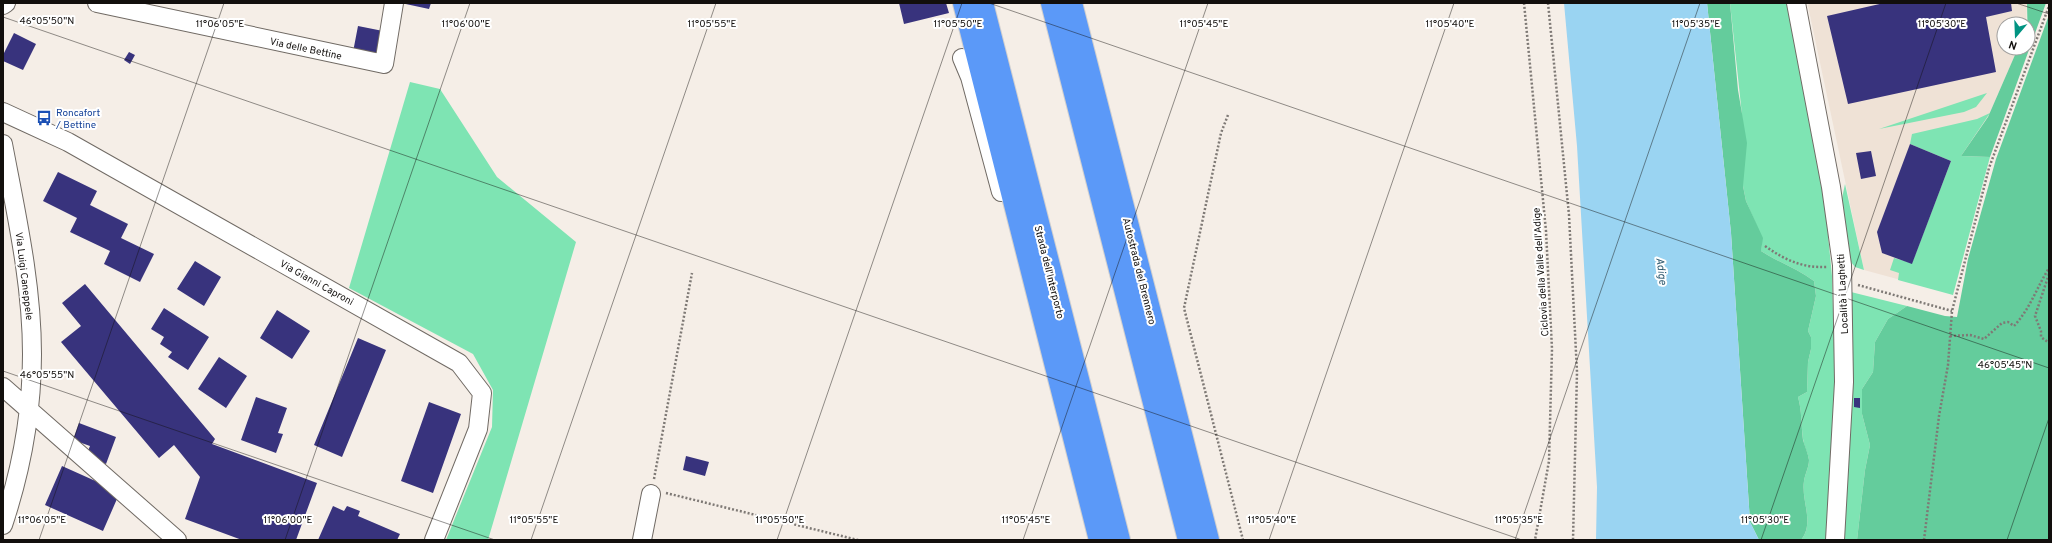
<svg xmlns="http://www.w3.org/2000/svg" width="2052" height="543" font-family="Overpass,sans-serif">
<rect width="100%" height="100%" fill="#f5eee7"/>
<path fill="#efe2d6" d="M1809,3H2027L2026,24H2004V48H2018L1988,117L1961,156L1912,283L1864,270L1808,6Z"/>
<path fill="#7ee4b3" d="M1730,3H1787L1825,204L1832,276L1835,383L1826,540H1801C1815,523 1801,501 1804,481C1805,474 1809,467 1809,460C1808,453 1804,446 1803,439C1801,425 1802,411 1798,397L1807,392L1808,362L1811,349V337L1808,331L1816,296L1814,281C1798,269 1778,262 1761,251L1762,238L1746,201L1743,186L1742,115Z
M410,82L440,89L497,177L576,242L488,540H446L492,427L493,390L473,354L349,288Z
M1987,93L1976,107L1964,112L1879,129Z
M1990,113L1961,156L1990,157L1953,295L1898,280L1899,273L1890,270L1894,258L1912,263L1951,161L1910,144L1912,134L1977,119Z
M1845,184L1864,270L1855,267L1851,262L1841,203Z
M1851,292L1907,306L1888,319L1875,342L1873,372L1862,389V414L1870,445L1865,470L1857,540H1841Z"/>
<path fill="#64cc9c" d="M1707,3H1730L1738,90L1747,143L1743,186L1746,201L1763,238L1761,251C1778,262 1798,269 1814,281L1816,296L1808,331L1811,337V349L1808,362L1807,392L1798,397C1802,411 1801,425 1803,440C1805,447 1808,453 1809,460C1809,467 1805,474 1804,481C1801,501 1815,523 1801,540H1759L1750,522L1731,233Z
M2027,3H2046L1990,157L1961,156L1988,117L2018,48H2028Z
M2049,15V540H1857L1865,470L1870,445L1862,414V389L1873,372L1875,342L1888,319L1907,306L1945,316L1957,317L1968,259L1996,159Z"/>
<path fill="#9ad4f2" d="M1564,3H1707L1731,233L1750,522L1759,540H1596L1597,487L1577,146Z"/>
<path fill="#38337d" d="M401,3H431L429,9Z
M899,3H946L949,13L904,24Z
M1884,3H2011L2012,11L1986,17L1996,72L1848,104L1827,16Z
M358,26L383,31L378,57L353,52Z
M14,33L36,44L23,70L3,61V55Z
M129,52L135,55L130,64L124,60Z
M1910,144L1951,161L1912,264L1882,253L1877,232Z
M1871,151L1876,176L1861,179L1856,153Z
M58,172L97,191L90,205L128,224L121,238L154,254L140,282L104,264L110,251L70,232L77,218L43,201Z
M195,261L221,277L204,306L177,289Z
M85,284L215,439L212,444L317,483L296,540H242L185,519L200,477L174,445L159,458L61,342L81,326L62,303Z
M164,308L209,337L188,370L168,357L172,352L160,344L164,337L151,329Z
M277,310L310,331L292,359L260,338Z
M358,338L386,350L342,457L314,445Z
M219,357L247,376L226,408L198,389Z
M256,397L287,408L278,433L283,434L276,453L241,440Z
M1854,398H1860V408L1854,407Z
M429,402L461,414L433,493L401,481Z
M79,423L116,437L106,464L86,456L90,446L73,440Z
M686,456L709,462L705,476L683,470Z
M62,466L120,492L103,531L45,505Z
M333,506L344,511L347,506L360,511L358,516L400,534L397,540H318Z"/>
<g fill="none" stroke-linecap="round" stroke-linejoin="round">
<defs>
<path id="minor" d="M97,3L384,64L394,3
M1796,3L1831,187L1842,265L1844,382L1835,540
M3,5L6,3
M962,58L970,77L1001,192
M3,112L68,142L459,363L482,393L478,429L434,540
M3,144C16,213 32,283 32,354C32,411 21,471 3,525
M3,387L177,540
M642,540L651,494"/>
<path id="highway" d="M964,3L1100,540
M982,3L1119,540
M1052,3L1189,540
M1071,3L1208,540"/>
</defs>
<use href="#minor" stroke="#706a64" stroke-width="20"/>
<use href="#highway" stroke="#d0cfcf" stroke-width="24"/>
<path stroke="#7e7975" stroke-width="2.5" stroke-dasharray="2 2" stroke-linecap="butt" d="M1524,3L1546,231L1552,349L1549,461L1535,540
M1548,3L1569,215L1577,372L1573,540
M1228,115L1221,133L1184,308L1243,540
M1765,246C1785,260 1802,268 1827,267
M2049,274L2035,316L2041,331V337L2049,343
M1858,285L1952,311
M1950,336L1970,335L1984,339L2002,323L2008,322L2014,326C2030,309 2037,287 2049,268
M654,479L692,273
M666,493L858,540
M1924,540L1939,416L1948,365L1952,311L1989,168L2049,6"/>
<use href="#minor" stroke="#fff" stroke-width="18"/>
<use href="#highway" stroke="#5b99f8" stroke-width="22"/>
</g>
<path fill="none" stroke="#120f0d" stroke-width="1" stroke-opacity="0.45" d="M989,3L2049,368M2016,3L2049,14M3,17L1522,540M3,371L495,540M39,540L224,3M285,540L470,3M531,540L716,3M777,540L962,3M1023,540L1208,3M1269,540L1454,3M1515,540L1700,3M1761,540L1946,3M2007,540L2049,418"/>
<defs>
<symbol id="bus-bare" viewBox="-9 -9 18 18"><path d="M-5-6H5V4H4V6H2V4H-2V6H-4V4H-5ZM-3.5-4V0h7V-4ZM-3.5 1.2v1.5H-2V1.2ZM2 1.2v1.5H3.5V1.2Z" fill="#1a4fb4" stroke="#fff" stroke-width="2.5" paint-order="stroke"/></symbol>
</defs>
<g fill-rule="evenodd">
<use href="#bus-bare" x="33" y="107" width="22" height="22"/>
</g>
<g text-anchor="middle" stroke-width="4" stroke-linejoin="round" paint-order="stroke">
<g font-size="10" fill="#120f0d" stroke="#fff">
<text transform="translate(306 48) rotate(12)" y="4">Via delle Bettine</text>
<text transform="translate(1140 271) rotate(76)" y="4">Autostrada del Brennero</text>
<text transform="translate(1050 272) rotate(76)" y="4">Strada dell'Interporto</text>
<text transform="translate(1540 272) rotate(-94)" y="4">Ciclovia della Valle dell'Adige</text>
<text transform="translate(25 276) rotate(83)" y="4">Via Luigi Caneppele</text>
<text transform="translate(317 282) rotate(29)" y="4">Via Gianni Caproni</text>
<text transform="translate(1842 294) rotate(-93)" y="4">Località i Laghetti</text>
</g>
<g font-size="10" fill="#164399" stroke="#fff" text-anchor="start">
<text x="56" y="116">Roncafort<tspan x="56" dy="12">/ Bettine</tspan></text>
</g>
<g font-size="11" font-style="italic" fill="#2a566c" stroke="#fff">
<text transform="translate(1662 271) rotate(83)" y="4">Adige</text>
</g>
</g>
<g font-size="10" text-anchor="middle" fill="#120f0d" stroke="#fff" stroke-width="4" stroke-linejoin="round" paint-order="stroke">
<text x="47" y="24">46°05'50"N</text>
<text x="220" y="27">11°06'05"E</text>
<text x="466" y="27">11°06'00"E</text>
<text x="712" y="27">11°05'55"E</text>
<text x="958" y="27">11°05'50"E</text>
<text x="1204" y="27">11°05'45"E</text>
<text x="1450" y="27">11°05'40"E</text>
<text x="1696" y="27">11°05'35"E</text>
<text x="1942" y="27">11°05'30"E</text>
<text x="2005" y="368">46°05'45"N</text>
<text x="47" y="378">46°05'55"N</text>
<text x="42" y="523">11°06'05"E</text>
<text x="288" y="523">11°06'00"E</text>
<text x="534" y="523">11°05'55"E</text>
<text x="780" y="523">11°05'50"E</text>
<text x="1026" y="523">11°05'45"E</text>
<text x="1272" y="523">11°05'40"E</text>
<text x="1519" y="523">11°05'35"E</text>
<text x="1765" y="523">11°05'30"E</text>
</g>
<rect width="2052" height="543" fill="none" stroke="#120f0d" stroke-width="8"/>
<g transform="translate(2016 36) rotate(199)"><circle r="19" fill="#ffffff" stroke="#a09f9e"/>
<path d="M0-3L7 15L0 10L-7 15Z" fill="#019482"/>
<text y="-6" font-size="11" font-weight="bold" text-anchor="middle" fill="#120f0d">N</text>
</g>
</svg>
